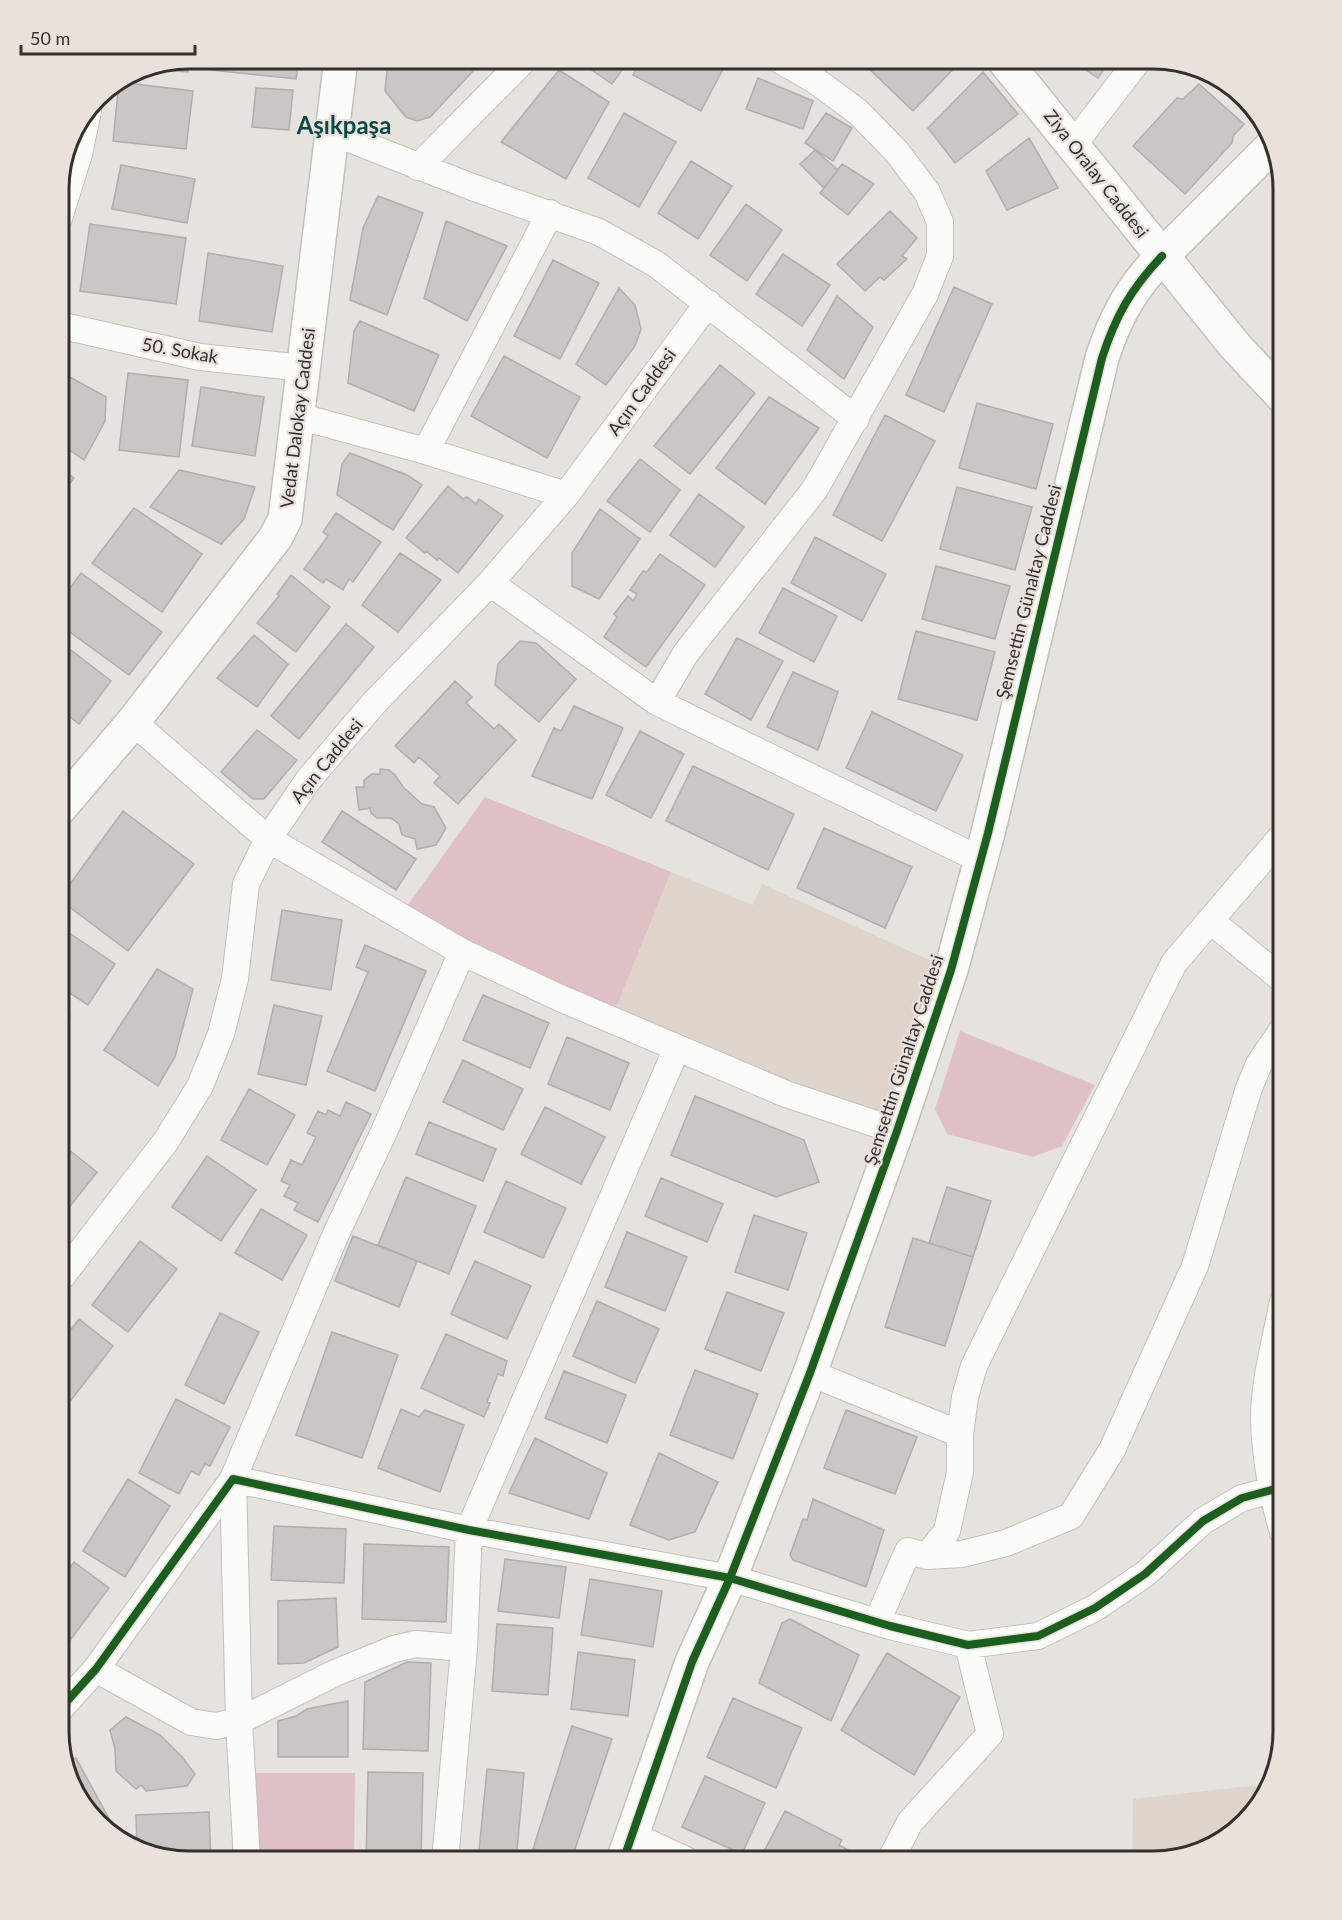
<svg xmlns="http://www.w3.org/2000/svg" width="1342" height="1920" font-family="Lato,sans-serif">
<rect width="100%" height="100%" fill="#e6e2de"/>
<path fill="#ded4cc" d="M671,872L753,905L762,884L951,970L897,1131L611,1020Z
M1269,1784L1266,1796L1218,1844L1153,1861H1132L1133,1799Z"/>
<path fill="#dfc0c5" d="M485,797L671,872L611,1020L400,916Z
M960,1031L1095,1085L1062,1146L1033,1157L947,1134L935,1109Z
M242,1773H355L354,1861H247Z"/>
<path fill="#c9c6c3" stroke="#b0aeaa" stroke-width="1.5" d="M189,59L188,72L142,68Z
M213,59H299L296,79L211,70Z
M388,59H464L473,71L430,117L417,121L406,117L385,91Z
M576,59H630L612,84Z
M642,59H714L725,65L701,111L633,75Z
M870,59H963L913,111L865,65Z
M1070,59H1111L1098,78Z
M559,70L609,102L566,179L501,142Z
M983,72L1018,114L955,163L928,128Z
M758,78L813,101L803,129L746,109Z
M119,82L193,91L186,149L113,141Z
M1199,84L1244,124L1233,136L1232,143L1185,194L1133,146L1177,98L1183,99Z
M256,88L293,90L289,130L252,127Z
M624,113L676,142L639,207L588,178Z
M826,113L852,128L833,161L805,143Z
M1029,138L1058,188L1007,210L986,171Z
M815,150L838,170L824,188L800,164Z
M691,161L732,186L698,239L658,213Z
M842,164L874,184L848,215L820,193Z
M121,165L195,179L187,223L112,209Z
M378,196L423,213L387,315L350,300L363,228Z
M746,204L782,230L747,281L710,255Z
M890,211L917,238L902,256L907,259L884,280L880,277L865,291L837,264Z
M446,221L507,246L467,321L424,298Z
M90,224L186,238L176,304L80,291Z
M208,253L283,266L272,332L199,321Z
M783,254L830,285L802,326L756,294Z
M553,260L599,283L560,359L514,336Z
M954,287L992,304L944,412L906,395Z
M619,288L635,305L641,329L635,346L606,385L576,364Z
M837,296L873,327L844,379L807,350Z
M360,321L439,355L414,411L348,383L354,331Z
M504,356L580,397L547,458L471,416Z
M720,365L755,393L690,474L654,446Z
M59,371L106,397L105,421L84,460L59,443Z
M128,373L188,380L179,457L119,450Z
M201,387L264,397L255,456L192,446Z
M769,397L819,428L765,504L716,468Z
M977,403L1053,424L1036,489L959,468Z
M885,415L935,441L882,541L833,515Z
M350,453L407,475L422,485L393,530L337,495L342,464Z
M640,459L680,490L650,532L607,501Z
M59,467L74,478L59,499Z
M179,470L255,487L244,519L221,544L150,507Z
M448,486L463,499L467,497L476,504L479,499L503,516L458,573L439,558L437,560L427,552L425,553L406,538Z
M957,487L1032,507L1015,570L940,549Z
M699,494L744,527L715,567L670,535Z
M134,508L202,554L162,612L92,563Z
M600,509L640,539L599,599L572,586V553Z
M336,513L381,542L353,582L349,579L343,590L326,579L323,583L304,569L328,536L323,532Z
M815,537L886,574L862,621L791,583Z
M400,553L441,580L398,632L362,605Z
M660,554L705,585L646,667L604,637L617,617L614,614L628,596L633,601L637,594L630,590L643,571L647,572Z
M936,566L1010,586L995,639L922,619Z
M81,573L162,632L129,675L59,624V603Z
M291,575L330,607L296,652L257,623L279,596L277,594Z
M783,588L837,616L814,662L759,633Z
M346,624L374,647L299,739L271,716Z
M916,631L995,652L977,720L898,699Z
M254,635L288,664L257,707L217,678Z
M737,638L783,661L751,720L705,694Z
M59,641L111,681L79,724L59,708Z
M520,641L536,643L576,679L539,722L495,685L498,664Z
M793,672L838,692L818,750L767,727Z
M455,681L472,697L466,703L494,729L499,724L516,740L458,804L434,783L440,776L419,757L414,763L395,746Z
M574,706L623,728L592,799L532,776L554,728L561,731Z
M872,712L963,755L936,811L846,768Z
M257,730L297,760L264,799H253L221,772Z
M640,731L684,754L651,818L606,795Z
M693,766L794,814L768,870L666,821Z
M380,769L389,770L395,775L404,788L422,804L434,807L446,828L436,845L417,849L415,839L402,835L399,824L391,818H377L371,813L370,808L359,810L356,787H364V780L372,774H380Z
M123,811L194,864L128,951L59,899Z
M342,811L416,859L396,890L322,842Z
M824,828L912,867L885,928L797,888Z
M282,910L342,920L331,990L271,980Z
M59,926L115,964L88,1005L59,986Z
M365,945L426,971L375,1091L327,1071L368,972L356,967Z
M157,969L193,989L175,1057L158,1086L104,1050Z
M483,995L549,1023L530,1068L463,1040Z
M274,1005L322,1016L306,1085L258,1074Z
M59,1008L70,1016L59,1032Z
M567,1037L629,1063L610,1110L548,1084Z
M1283,1050V1082L1273,1073Z
M463,1060L523,1089L503,1130L443,1102Z
M249,1089L295,1115L267,1165L221,1140Z
M695,1096L804,1140L819,1182L776,1197L671,1155Z
M346,1102L371,1114L318,1222L294,1210L298,1203L284,1196L290,1185L281,1181L291,1160L302,1165L316,1137L307,1133L318,1111L326,1115L328,1110L340,1116Z
M545,1107L605,1137L581,1184L521,1154Z
M429,1122L496,1149L483,1181L416,1154Z
M59,1142L97,1172L64,1214L59,1210Z
M207,1156L256,1190L221,1241L172,1207Z
M406,1177L476,1206L449,1274L378,1245Z
M661,1178L723,1204L707,1242L645,1216Z
M506,1181L566,1208L543,1258L484,1232Z
M947,1187L991,1201L973,1257L929,1243Z
M261,1209L307,1235L282,1280L235,1253Z
M754,1215L807,1233L788,1290L735,1272Z
M627,1232L687,1257L665,1311L605,1287Z
M353,1236L417,1261L399,1307L335,1281Z
M913,1238L973,1257L945,1346L885,1327Z
M140,1241L177,1269L128,1332L92,1305Z
M475,1261L531,1286L507,1339L451,1314Z
M727,1292L784,1313L761,1371L705,1349Z
M597,1301L659,1329L635,1383L573,1356Z
M220,1313L259,1332L224,1404L185,1385Z
M79,1319L113,1346L65,1408L59,1403V1345Z
M332,1332L398,1355L362,1458L296,1435Z
M446,1334L507,1361L503,1376L498,1374L487,1402L490,1403L484,1417L421,1388Z
M695,1370L758,1394L733,1459L670,1435Z
M564,1371L626,1395L607,1443L545,1418Z
M176,1399L230,1427L210,1466L205,1464L199,1475L191,1471L179,1494L139,1473Z
M401,1409L419,1417L425,1410L464,1425L440,1492L378,1468Z
M846,1410L917,1437L895,1494L824,1468Z
M535,1438L607,1473L589,1519L509,1493Z
M659,1453L718,1482L695,1532L669,1540L630,1525Z
M128,1479L170,1506L125,1577L83,1551Z
M813,1499L884,1530L866,1587L793,1560L790,1555L803,1519L807,1520Z
M274,1526L346,1529L344,1583L271,1580Z
M364,1544L449,1547L446,1622L362,1619Z
M505,1559L566,1567L559,1618L498,1611Z
M74,1562L109,1588L59,1655V1582Z
M590,1579L662,1591L653,1647L581,1635Z
M336,1598L338,1647L304,1663L278,1664V1601Z
M790,1619L859,1655L831,1721L759,1683L782,1623Z
M497,1624L553,1628L548,1695L492,1691Z
M578,1652L635,1660L628,1716L571,1709Z
M887,1653L960,1697L914,1775L841,1730Z
M407,1662L431,1663L428,1751L363,1749L365,1682Z
M733,1698L802,1728L776,1788L707,1757Z
M348,1701V1757H278V1721L296,1716L307,1709Z
M126,1717L160,1735L182,1757L195,1774L187,1786L146,1791L141,1785L136,1789L116,1771L115,1749L110,1730Z
M572,1726L612,1739L571,1861L533,1849Z
M76,1758L113,1826L107,1830L76,1796L67,1764Z
M487,1769L524,1773L516,1861H478Z
M368,1772L423,1773L421,1861H366Z
M705,1776L765,1803L742,1854L682,1827Z
M785,1811L842,1840L839,1845L859,1856L856,1861H759Z
M209,1812L211,1861H181L137,1846L136,1815Z"/>
<g fill="none" stroke-linecap="round" stroke-linejoin="round">
<defs>
<path id="minor" d="M334,133L472,187L599,232L656,264L856,419
M1074,144L1139,59
M418,167L525,59
M59,218L79,154L88,111
M59,325L200,357L304,368
M298,416L426,451L566,495
M426,451L550,213
M490,583L657,702L981,860
M657,702L686,653L815,489L925,294L940,256V222L927,192L897,152L858,112L816,81L778,59
M133,722L268,839L462,952L560,998L786,1094L897,1131
M1212,922L1283,980
M59,1280L166,1141L200,1086L221,1034L235,979L246,884L268,839L309,779L374,703L490,583L566,495L708,303
M810,1373L960,1434
M1283,1532C1272,1495 1265,1457 1264,1419C1264,1380 1276,1339 1283,1301
M927,1556L947,1531L960,1472V1434L965,1397L974,1366L1005,1303L1174,963L1283,835
M877,1622L908,1551L927,1556L962,1554L1006,1543L1071,1516L1112,1450L1195,1266L1249,1088L1259,1064L1283,1029
M96,1669L191,1722L216,1726L239,1721L335,1673L394,1649L416,1644L464,1648
M59,1710L96,1669L233,1479L469,1530L730,1578L890,1626L968,1645L1038,1636L1095,1608L1145,1574L1203,1521L1242,1498L1283,1487
M632,1835L688,1861
M247,1861L239,1721L233,1479L335,1236L383,1134L462,952
M445,1861L464,1648L469,1530L677,1048
M890,1861L910,1822L990,1734L968,1645"/>
<path id="tertiary" d="M59,809L133,722L276,537L285,519L341,59
M623,1861L692,1662L730,1578L810,1373L897,1131L951,970L988,833L1102,358C1116,315 1131,289 1162,256"/>
<path id="secondary" d="M1003,59L1236,347L1283,397
M1162,256L1272,146"/>
</defs>
<use href="#minor" stroke="#c3c0bd" stroke-width="28"/>
<use href="#tertiary" stroke="#c3c0bd" stroke-width="36"/>
<use href="#secondary" stroke="#c3c0bd" stroke-width="36"/>
<use href="#minor" stroke="#fbfbfa" stroke-width="26"/>
<use href="#tertiary" stroke="#fbfbfa" stroke-width="33"/>
<use href="#secondary" stroke="#fbfbfa" stroke-width="33"/>
<defs>
<path id="cycleway" d="M59,1710L96,1669L233,1479L469,1530L730,1578L890,1626L968,1645L1038,1636L1095,1608L1145,1574L1203,1521L1242,1498L1283,1487
M623,1861L692,1662L730,1578L810,1373L897,1131L951,970L988,833L1102,358C1116,315 1131,289 1162,256"/>
</defs>
<use href="#cycleway" stroke="#eae1da" stroke-width="11"/>
<use href="#cycleway" stroke="#1b5e20" stroke-width="8"/>
</g>
<g text-anchor="middle" stroke-width="4.5" stroke-linejoin="round" paint-order="stroke">
<g font-size="18" fill="#34302e" stroke="#eae1da">
<text transform="translate(1096 174) rotate(52)" y="6">Ziya Oralay Caddesi</text>
<text transform="translate(180 351) rotate(10)" y="6">50. Sokak</text>
<text transform="translate(642 392) rotate(-54)" y="6">Açın Caddesi</text>
<text transform="translate(298 418) rotate(-83)" y="6">Vedat Dalokay Caddesi</text>
<text transform="translate(1029 592) rotate(-76)" y="6">Şemsettin Günaltay Caddesi</text>
<text transform="translate(327 761) rotate(-51)" y="6">Açın Caddesi</text>
<text transform="translate(904 1060) rotate(-72)" y="6">Şemsettin Günaltay Caddesi</text>
</g>
<g font-size="24" font-weight="bold" fill="#074949" stroke="#eae1da">
<text x="344" y="134">Aşıkpaşa</text>
</g>
</g>
<path d="M0 0H1342V1920H0ZM189 69H1153A120 120 0 0 1 1273 189V1731A120 120 0 0 1 1153 1851H189A120 120 0 0 1 69 1731V189A120 120 0 0 1 189 69Z" fill="#eae1da" fill-rule="evenodd"/>
<path fill="none" stroke="#34302e" stroke-width="3" d="M189 69H1153A120 120 0 0 1 1273 189V1731A120 120 0 0 1 1153 1851H189A120 120 0 0 1 69 1731V189A120 120 0 0 1 189 69Z"/>
<path d="M21 45v9h174v-9" fill="none" stroke="#34302e" stroke-width="3"/>
<text x="30" y="45" font-size="18" fill="#34302e" stroke="#eae1da" stroke-width="4.5" paint-order="stroke">50 m</text>
</svg>
